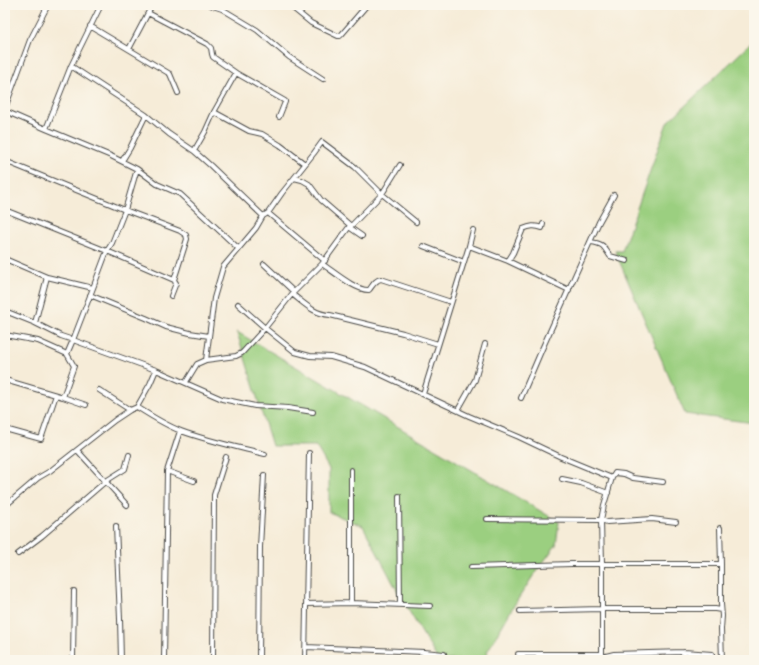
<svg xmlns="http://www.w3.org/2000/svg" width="759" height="665" font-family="Mynerve,sans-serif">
<rect width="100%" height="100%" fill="#fbf7ec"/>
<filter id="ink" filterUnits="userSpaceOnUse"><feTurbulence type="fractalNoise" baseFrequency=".025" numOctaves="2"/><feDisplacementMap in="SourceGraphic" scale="8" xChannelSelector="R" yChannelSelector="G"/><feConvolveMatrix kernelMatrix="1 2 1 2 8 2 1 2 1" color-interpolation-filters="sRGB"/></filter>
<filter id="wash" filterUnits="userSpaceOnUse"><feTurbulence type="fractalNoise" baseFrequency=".012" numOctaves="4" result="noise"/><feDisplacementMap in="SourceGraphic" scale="16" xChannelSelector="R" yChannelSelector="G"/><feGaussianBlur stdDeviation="0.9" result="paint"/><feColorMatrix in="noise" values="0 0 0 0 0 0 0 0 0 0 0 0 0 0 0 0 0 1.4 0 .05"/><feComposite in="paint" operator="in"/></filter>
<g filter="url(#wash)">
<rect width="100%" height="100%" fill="#f6ecd8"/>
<path fill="#9bcf80" stroke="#637d56" d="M754,39V423L685,414L615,251H622L667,123L751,43Z
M237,332L463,465L559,522L556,545L533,576L513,607L487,652L489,660H438L399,594L363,526L329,512V469L316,446H272Z"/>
</g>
<g filter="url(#ink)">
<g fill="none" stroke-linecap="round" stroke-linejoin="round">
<defs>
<path id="minor" d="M152,5L148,13L207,44L211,48L212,54L213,57L236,73
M210,5L222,9L257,30L289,57L323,79
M289,5L311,23L338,36H340L342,34L367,5
M90,26L170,74L178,93
M129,49L148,13
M71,66L146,115L169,134L194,151L211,166L263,216
M5,108L30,40L48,5
M5,111L46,129L111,156L137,169L125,210L112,243L107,251L93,288L73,340L156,370L222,399L255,406L288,408L313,412
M214,112L249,131L262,134L280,145L305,164
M46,129L71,66L101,5
M194,151L205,132L214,112L236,73L285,101V102L279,117
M5,161L125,210L180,231L186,235L187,239L174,280L107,251L5,210
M122,161L130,148L146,115
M137,169L157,184L180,194L238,248
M294,178L302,180L309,184L321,200L351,226
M268,213L325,261
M349,227L351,226L382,194L416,222
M591,242C604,244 603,246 610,256L627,261
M469,246L508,261L569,290
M5,259L47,277L93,288
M508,261L513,253L523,229C530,226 535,225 542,228L543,224
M464,262L469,246L473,230
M264,264L294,292
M322,264C333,271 356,291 369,290C373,285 375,280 381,279L451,302
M292,294C305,304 314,314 330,315L403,333L438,344
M90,295L146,318L166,327L190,333L209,336
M171,296L176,283L174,280
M238,304L265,328L295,352L310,356L331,357L365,367L469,416L519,437L561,457L612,478
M5,311L35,323L61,336L73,340L67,354L74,366L63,397L5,380
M35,323L47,277
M5,335L38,341L67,354
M206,360L214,298L223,267L256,228L263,216L268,213L282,193L314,153L322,142L355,167L382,194L400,165
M186,382L197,364L206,360L236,356L242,353L265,328L292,294L322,264L349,227L362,236
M99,390L130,410
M423,394L464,262L423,246
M63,397L86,405
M521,398L542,349L599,222L614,195
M137,407C151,416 165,425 181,431C208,441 237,447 265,454
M458,410L475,380L485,344
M5,429L41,439L56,395
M180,431L167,471L194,481
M77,450L127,505
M351,470V603
M562,479L581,483L608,493
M399,496L400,605
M5,506L38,478L50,471L115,420L130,410L137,407L150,384L156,370
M487,519L601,520L607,522L652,519L676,522
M116,526L120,619L121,660
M720,528L721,564
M18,554L42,536L106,481L125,469L129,455
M471,567L572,564H721V604L722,616L721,629L722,660
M306,604L351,603L430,606
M520,611L601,609H715L721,610
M306,647L424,652L444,654
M684,652L685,660
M518,654H601
M602,657L614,654L684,652L712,654
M73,660L74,591
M164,660L167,471
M213,660L214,495L226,457
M259,660L260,547L264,475
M305,660L309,453
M422,660L424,652
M602,660V564L601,520L604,505L612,478L615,473L624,474L633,478L663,482"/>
</defs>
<use href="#minor" stroke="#494845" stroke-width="6"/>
<use href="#minor" stroke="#fff" stroke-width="4"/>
</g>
</g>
<rect width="759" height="665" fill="none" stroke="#fbf7ec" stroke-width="20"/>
</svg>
